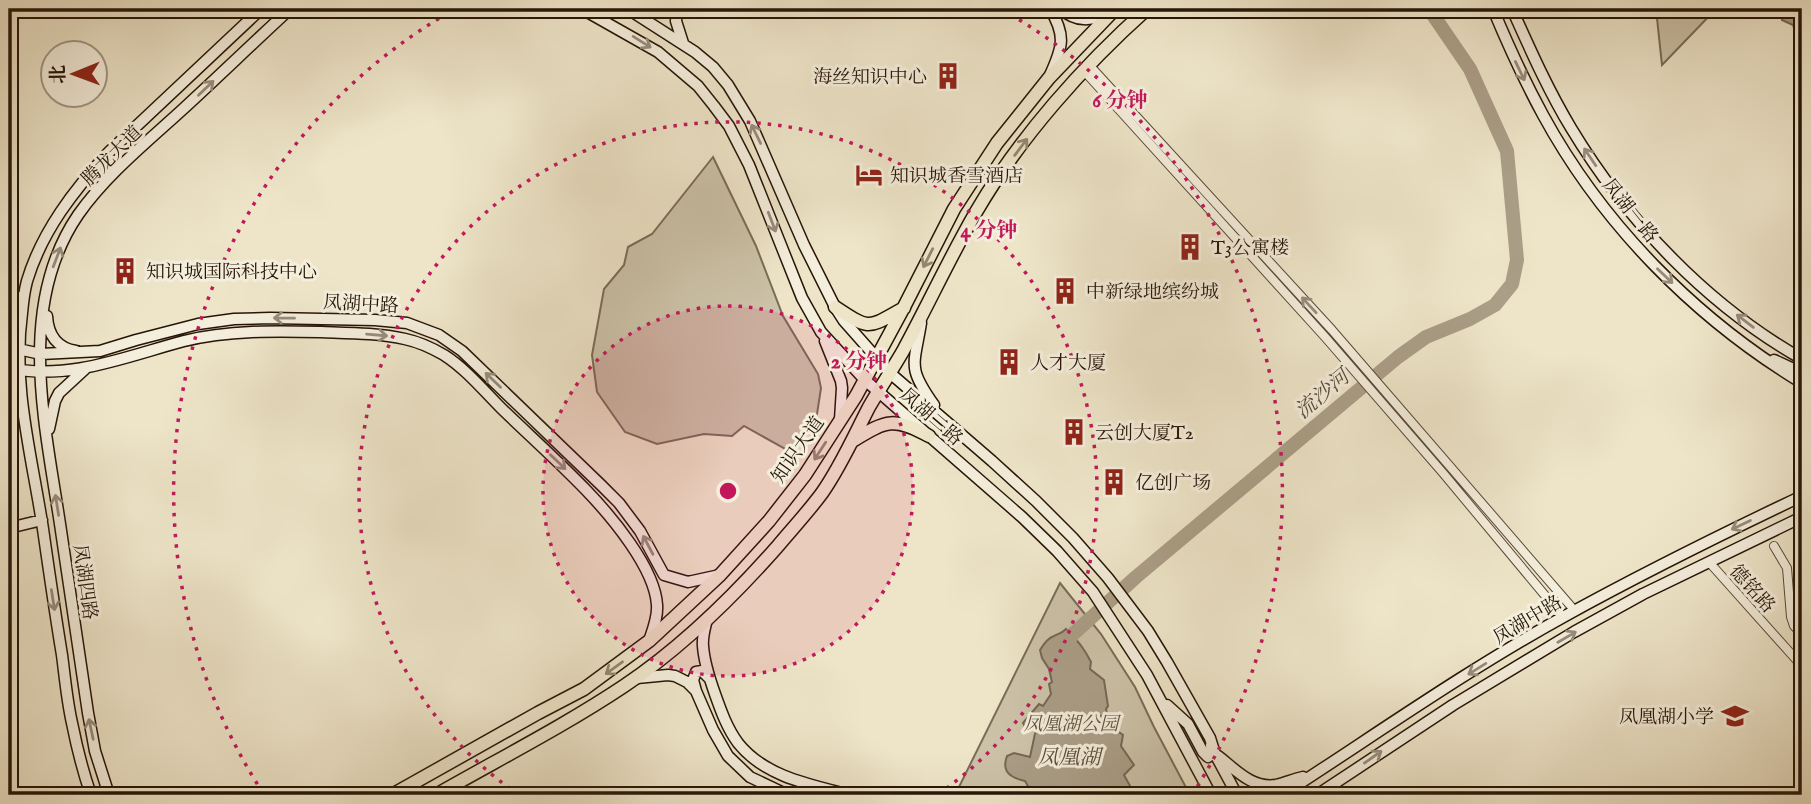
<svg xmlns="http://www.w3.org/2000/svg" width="1811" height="804" font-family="'IM FELL English','Noto Serif SC',serif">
<rect width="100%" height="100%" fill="#eee5c9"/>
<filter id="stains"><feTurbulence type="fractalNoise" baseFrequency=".00286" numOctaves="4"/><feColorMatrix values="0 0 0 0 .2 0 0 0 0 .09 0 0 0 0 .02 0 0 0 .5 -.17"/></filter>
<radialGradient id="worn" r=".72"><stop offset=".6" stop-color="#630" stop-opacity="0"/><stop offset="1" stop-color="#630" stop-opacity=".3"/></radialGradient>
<path fill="#ccc2a8" stroke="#796c58" stroke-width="2" d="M1656,9H1716L1662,65Z
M713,157L756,246L783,316L818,374L821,388L817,414L789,451L744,426L732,436L704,434L657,444L625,432L597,392L592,355L604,289L624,265L628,247L652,234Z
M1060,583L1101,634L1135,687L1154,727L1190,795H955Z"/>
<path fill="#aa9e87" stroke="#756754" stroke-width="2" d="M1780,9H1802V37L1796,34L1793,25L1782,20Z
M1066,629C1078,642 1083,646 1091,662L1090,669L1104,680L1108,706L1106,709L1107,715L1103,717L1098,714H1094C1087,720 1089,727 1098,728L1104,724L1105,721L1109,720V725L1123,735L1121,746L1134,765L1124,775L1135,795H1033L1025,781C1011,778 1001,772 1007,756L1014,753L1030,757L1036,729H1026L1023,723L1039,704L1043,706L1051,694L1049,684L1052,682L1049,669L1042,658L1040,650C1043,645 1048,638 1054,636C1059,633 1061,634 1066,629Z"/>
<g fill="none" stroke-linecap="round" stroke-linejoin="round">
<path stroke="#aa9e87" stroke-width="14" d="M1065,650L1072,635L1136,577L1398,357L1426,337L1470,319L1495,305L1512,284L1517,260L1507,151L1470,69L1429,9"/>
<defs>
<path id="street" d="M1090,66L1332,330L1575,611
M1085,72L1325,337L1443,473L1563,617
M1774,546L1787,568L1791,617L1794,626L1802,634
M1709,562L1802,666"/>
<path id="secondary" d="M582,9L658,52L698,86L714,106L729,126L749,165L802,298L821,332L865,380L1022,517L1057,551L1093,592L1147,675L1211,795
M628,9L695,52L713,67L728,85L750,121L804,245L835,307L844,321L890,373L992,461L1036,501L1073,538L1108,578L1148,631L1167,662L1210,738L1215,754L1237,795
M677,9L676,21L683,43
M1050,9C1066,35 1063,47 1050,75
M1061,9C1077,23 1090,20 1109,15
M1493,9C1508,45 1524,80 1543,115C1603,225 1695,318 1802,383
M1512,9C1530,49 1548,90 1571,128C1627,221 1707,305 1802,359
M9,316L16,307L20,297
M47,316C48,335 57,348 76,351
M921,323C914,366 907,367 934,405
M825,341L841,381L842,388L840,420
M9,347L41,354L100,351L136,340L198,324L234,319L270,318L375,320L407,323L439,335L462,351L601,485L619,503L640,531L664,575L688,582L720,575
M1774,360L1802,373
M9,368C69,381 127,356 184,341C228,330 276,331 321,332C349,333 378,333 405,339C419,342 432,348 444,355C466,369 484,391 502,409C530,436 559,462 586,490C611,516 655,568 657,605C658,617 653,629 649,641
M49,429L55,401L59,393L85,369
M9,528L42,520
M707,619C705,628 702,637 703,646C704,661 710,680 715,694C721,711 727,728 738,743C765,777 811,785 850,795
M637,678L668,675L675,676L687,682L696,691L713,730L728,756L750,777L788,795
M696,691L693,680L696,672L702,671L709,678
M1167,705L1188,724L1203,752L1208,757L1212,754L1211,745
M1218,756C1235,769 1252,789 1276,785C1285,783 1294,779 1303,777
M91,795C83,772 77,748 72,723C67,701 65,678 62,655C55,613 49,571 43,529C32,456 12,387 22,313C23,302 24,292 27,281C42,231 74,190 109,152L261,9
M109,795L95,751L88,713C79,650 69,587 60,524C45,424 16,306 78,215C105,176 147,142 182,110C218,77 254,42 290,9
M1282,795C1375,735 1467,670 1565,616C1643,573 1722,534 1802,496
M1317,795L1453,705L1574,632L1643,594L1802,517"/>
<path id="primary" d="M835,307C871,331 868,328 904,308
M854,440C887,420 894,417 929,436
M392,795L538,713L584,689L649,641L720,575L769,521L805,475L856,396L904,307L954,209L997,143L1049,78L1115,9
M436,795C499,759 564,726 624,686C681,648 732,598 777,547C792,529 808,512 822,493C841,466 854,436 869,407C880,388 892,370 903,351C928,305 950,257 976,212C1019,138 1084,65 1147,9"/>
</defs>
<use href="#street" stroke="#584938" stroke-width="10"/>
<use href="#secondary" stroke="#261507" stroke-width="13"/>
<use href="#primary" stroke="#261507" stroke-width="15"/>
<use href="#street" stroke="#f4eedc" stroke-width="8"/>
<use href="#secondary" stroke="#f4eedc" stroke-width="10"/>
<use href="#primary" stroke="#eee5c9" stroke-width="12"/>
</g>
<defs><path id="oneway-shaft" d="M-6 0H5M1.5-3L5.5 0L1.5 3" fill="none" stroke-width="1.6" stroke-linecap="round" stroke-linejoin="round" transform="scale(1.75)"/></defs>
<g stroke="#978c7c">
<use href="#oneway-shaft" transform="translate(642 42) rotate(32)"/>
<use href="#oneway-shaft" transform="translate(1520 71) rotate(64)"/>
<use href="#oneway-shaft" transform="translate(206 88) rotate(-44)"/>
<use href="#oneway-shaft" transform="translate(756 134) rotate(-116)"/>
<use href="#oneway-shaft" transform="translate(1590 157) rotate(-124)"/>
<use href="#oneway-shaft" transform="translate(772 222) rotate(69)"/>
<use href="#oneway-shaft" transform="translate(57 257) rotate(-69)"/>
<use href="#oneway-shaft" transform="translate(1665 276) rotate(44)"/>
<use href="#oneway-shaft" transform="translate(1309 305) rotate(-133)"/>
<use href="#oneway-shaft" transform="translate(284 318) rotate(-179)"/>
<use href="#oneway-shaft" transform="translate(1745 321) rotate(-143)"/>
<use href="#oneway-shaft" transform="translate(377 335) rotate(5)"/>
<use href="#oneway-shaft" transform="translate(493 380) rotate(-136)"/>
<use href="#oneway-shaft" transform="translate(558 462) rotate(44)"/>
<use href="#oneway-shaft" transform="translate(57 505) rotate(-99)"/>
<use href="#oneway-shaft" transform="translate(1741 525) rotate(154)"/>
<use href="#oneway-shaft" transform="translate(648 545) rotate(-118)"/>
<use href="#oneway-shaft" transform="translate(53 600) rotate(81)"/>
<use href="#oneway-shaft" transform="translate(1567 637) rotate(-30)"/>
<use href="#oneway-shaft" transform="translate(1477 669) rotate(148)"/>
<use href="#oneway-shaft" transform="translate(91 729) rotate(-102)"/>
<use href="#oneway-shaft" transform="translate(1373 757) rotate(-35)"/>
</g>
<g stroke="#948772">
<use href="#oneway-shaft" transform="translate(1021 147) rotate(-53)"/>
<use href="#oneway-shaft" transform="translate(928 258) rotate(117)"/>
<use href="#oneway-shaft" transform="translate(820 451) rotate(123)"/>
<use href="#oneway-shaft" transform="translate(614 668) rotate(144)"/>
</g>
<circle cx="728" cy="491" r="185" fill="#c2185b" fill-opacity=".12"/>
<g fill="none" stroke="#c2185b" stroke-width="3.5" stroke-dasharray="3.5 7">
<circle cx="728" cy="491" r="185"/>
<path d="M519 795A369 369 0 1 1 937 795"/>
<path d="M263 793A554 554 0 0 1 455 9M1001 9A554 554 0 0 1 1193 793"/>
</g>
<defs>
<symbol id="building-bare" viewBox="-9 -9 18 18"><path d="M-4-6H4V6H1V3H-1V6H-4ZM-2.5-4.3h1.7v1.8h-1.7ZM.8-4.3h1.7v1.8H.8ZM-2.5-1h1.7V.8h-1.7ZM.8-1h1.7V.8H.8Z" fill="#8f2418" stroke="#f4eedc" stroke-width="2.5" paint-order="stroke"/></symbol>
<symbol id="hotel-bare" viewBox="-9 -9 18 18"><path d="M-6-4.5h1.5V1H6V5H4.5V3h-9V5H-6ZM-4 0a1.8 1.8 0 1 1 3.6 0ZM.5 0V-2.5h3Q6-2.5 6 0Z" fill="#8f2418" stroke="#f4eedc" stroke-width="2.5" paint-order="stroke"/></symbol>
<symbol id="school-bare" viewBox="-9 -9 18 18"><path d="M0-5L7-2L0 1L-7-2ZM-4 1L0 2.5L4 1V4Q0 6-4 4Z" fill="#8f2418" stroke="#f4eedc" stroke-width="2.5" paint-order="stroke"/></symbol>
</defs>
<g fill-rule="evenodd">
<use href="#building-bare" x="929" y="57" width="38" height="38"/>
<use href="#hotel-bare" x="850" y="156" width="38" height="38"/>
<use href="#building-bare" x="1171" y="228" width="38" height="38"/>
<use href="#building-bare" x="106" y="252" width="38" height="38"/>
<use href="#building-bare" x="1046" y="272" width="38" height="38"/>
<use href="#building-bare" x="990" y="343" width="38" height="38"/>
<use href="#building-bare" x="1055" y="413" width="38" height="38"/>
<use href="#building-bare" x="1095" y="463" width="38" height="38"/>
<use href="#school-bare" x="1716" y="697" width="38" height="38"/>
</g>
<g text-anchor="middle" stroke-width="6" stroke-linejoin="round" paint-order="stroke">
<g font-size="19" fill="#261507" stroke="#f4eedc" text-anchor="start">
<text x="927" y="83" text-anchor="end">海丝知识中心</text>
<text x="890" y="182">知识城香雪酒店</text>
<text x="1211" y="254">T3公寓楼</text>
<text x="146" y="278">知识城国际科技中心</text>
<text x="1086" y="298">中新绿地缤纷城</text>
<text x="1030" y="369">人才大厦</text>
<text x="1095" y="439">云创大厦T2</text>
<text x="1135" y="489">亿创广场</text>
<text x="1714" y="723" text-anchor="end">凤凰湖小学</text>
</g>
<g font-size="19" fill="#261507" stroke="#f4eedc">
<text transform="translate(111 155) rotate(-45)" y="7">腾龙大道</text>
<text transform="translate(1631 210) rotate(51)" y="7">凤湖一路</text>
<text transform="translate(361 303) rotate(3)" y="7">凤湖中路</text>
<text transform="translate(932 416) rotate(41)" y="7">凤湖二路</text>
<text transform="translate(797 449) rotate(-55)" y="7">知识大道</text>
<text transform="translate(86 582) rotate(82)" y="7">凤湖四路</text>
<text transform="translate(1753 588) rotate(48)" y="7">德铭路</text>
<text transform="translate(1527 619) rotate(-31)" y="7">凤湖中路</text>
</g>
<g font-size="19" font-style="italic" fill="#60523f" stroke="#f4eedc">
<text x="1071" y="730">凤凰湖公园</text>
</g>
<g font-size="21" font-style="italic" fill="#5b4c3a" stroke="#f4eedc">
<text transform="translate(1322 394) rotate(-40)" y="7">流沙河</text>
<text x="1069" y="764">凤凰湖</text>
</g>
</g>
<circle cx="728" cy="491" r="10" fill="#c2185b" stroke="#f4eedc" stroke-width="3.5"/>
<g font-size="21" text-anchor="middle" font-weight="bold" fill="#c2185b" stroke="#f4eedc" stroke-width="6" stroke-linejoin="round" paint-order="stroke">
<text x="1120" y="107">6 分钟</text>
<text x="989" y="237">4 分钟</text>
<text x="859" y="368">2 分钟</text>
</g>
<rect width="1811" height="804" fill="none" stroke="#eee5c9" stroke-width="35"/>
<rect x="10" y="10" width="1790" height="783" fill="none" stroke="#261507" stroke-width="3.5"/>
<rect x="18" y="18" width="1776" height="769" fill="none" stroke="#261507" stroke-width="2"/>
<g transform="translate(74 74) rotate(269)"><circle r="33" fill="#f4eedc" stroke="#a29787" stroke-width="2"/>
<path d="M0-5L12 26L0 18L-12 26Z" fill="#8f2418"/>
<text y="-10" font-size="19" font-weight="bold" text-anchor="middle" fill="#261507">北</text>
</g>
<rect width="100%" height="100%" filter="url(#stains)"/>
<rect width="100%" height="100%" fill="url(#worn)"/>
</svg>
